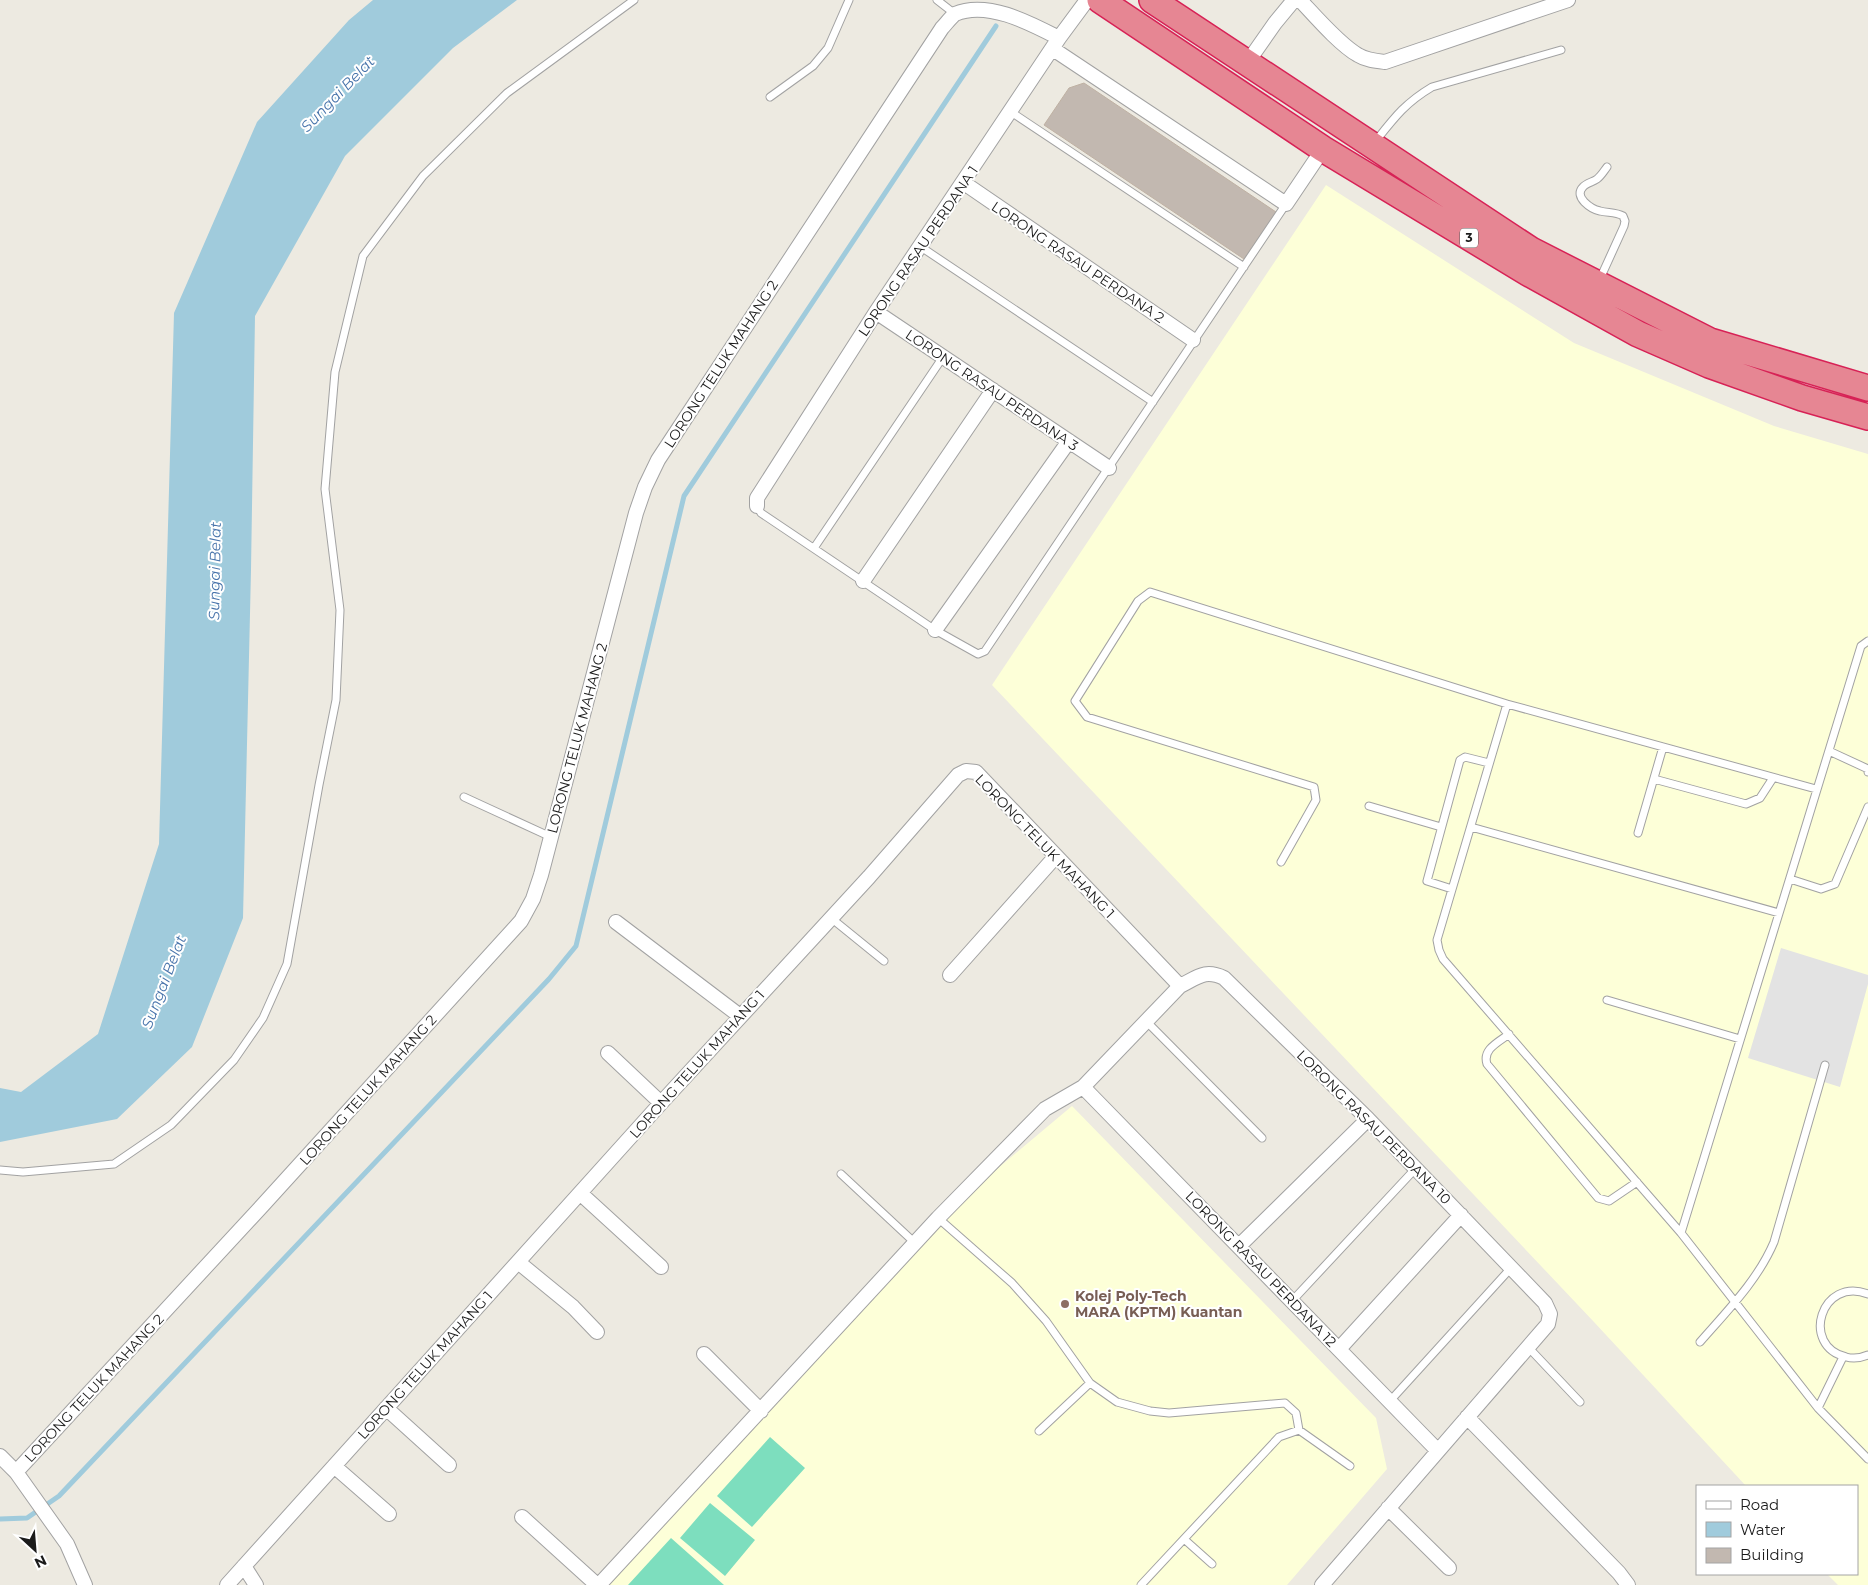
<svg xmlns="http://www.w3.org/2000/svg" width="1868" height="1585" font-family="Montserrat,sans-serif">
<rect width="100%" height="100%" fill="#edeae1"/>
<path fill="#fdffd8" d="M1326,185L1574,343L1774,426L1868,454V1585H1838L1827,1574H1857V1486H1746L1594,1322L992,685Z
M1072,1106L1376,1418L1387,1469L1287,1585H605L972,1190Z"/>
<path fill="#7ddebe" d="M770,1437L805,1468L752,1527L717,1496Z
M710,1503L755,1540L725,1576L680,1538Z
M671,1538L724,1585H628Z"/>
<path fill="#e3e3e3" d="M1781,948L1868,975V984L1840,1087L1748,1058Z"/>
<path fill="#a0cbdc" d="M373,0H517L453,48L345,156L255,316L251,570L243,918L192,1047L117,1119L0,1142V1088L21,1092L98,1034L159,844L174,313L257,122L349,20Z"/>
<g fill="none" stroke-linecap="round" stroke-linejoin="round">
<path stroke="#a0cbdc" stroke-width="5" d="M0,1519L27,1518L59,1496L549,979L576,946L684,496L996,26"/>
</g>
<path fill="#c2b8b0" stroke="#bfb1a3" d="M1084,83L1276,212L1244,259L1044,125L1069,88Z"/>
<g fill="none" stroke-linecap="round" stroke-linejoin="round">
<defs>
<path id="lane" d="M937,0L955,14
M770,97L813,66L828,48L849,0
M1011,112L1244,267
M1375,142C1394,118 1405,103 1432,87L1561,50
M921,247L1153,402
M1599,281L1624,226L1625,221L1623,216C1616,212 1608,213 1600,211C1591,209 1573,197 1583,187C1586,183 1593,182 1597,179C1601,176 1604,171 1607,167
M757,506L761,513L935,630L978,654L985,651L1286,204
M814,548L943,357
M1868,641L1861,646L1681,1233L1818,1408L1868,1459
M1829,751L1868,769V772
M1654,779L1746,804L1760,798L1773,778
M464,797L551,837
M1369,806L1441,827
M1471,827L1779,913
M1638,833L1663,747
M1281,862L1316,800L1314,787L1087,717L1075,701L1138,601L1150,592L1507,704
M1790,879L1821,889L1835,884L1868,807
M1452,889L1427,881L1460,760L1465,757L1489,763
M831,918L884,961
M1607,1000L1740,1039
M1147,1022L1262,1138
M1509,1034C1499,1042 1482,1049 1487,1064L1598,1198L1609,1201L1637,1182
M0,1170L23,1172L114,1164L171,1125L234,1060L263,1018L287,964L319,785L336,700L340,610L325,489L335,372L363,256L423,176L507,93L634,0
M841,1174L915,1243
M938,1218L1012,1283L1046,1321L1090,1383L1117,1402L1150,1411L1169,1413L1285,1403L1296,1413L1299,1430
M1681,1233L1443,959L1439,950L1437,940L1507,704L1816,789
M1868,1294C1821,1276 1800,1346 1846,1357C1853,1359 1861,1358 1868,1355
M1292,1301L1416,1168
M1700,1342C1727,1311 1758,1280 1774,1242L1825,1065
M1528,1347L1580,1402
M1390,1401L1511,1268
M1818,1408L1843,1357
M1039,1431L1090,1383
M1184,1539L1212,1564
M1141,1585L1279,1437L1299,1430L1350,1466"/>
<path id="street" d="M1300,0C1315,16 1340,45 1358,55C1366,60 1376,61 1385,62L1568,0
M1053,49L1286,204L1323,149
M1247,63L1275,23L1294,0
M964,183L1193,340
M876,312L1109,468
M757,506V498L876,312L1059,38L1087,0
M863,581L993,390
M935,630L1069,441
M616,922L740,1016
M950,975L1056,856
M608,1053L661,1103
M1083,1087L1438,1451
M580,1193L661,1267
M1239,1246L1368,1119
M518,1262L573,1307L597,1332
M1339,1349L1461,1215
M704,1354L761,1411
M386,1408L449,1465
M1467,1417L1619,1573L1628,1585
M0,1456L16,1472L67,1544L85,1585
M334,1466L389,1514
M16,1472L262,1206L521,921L533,899L541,875L636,513L645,487L658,460L942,28C946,24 950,18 955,14C987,0 1030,23 1059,38
M1388,1508L1449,1568
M522,1517L597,1585
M244,1566L256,1585
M227,1585L661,1103L869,877L958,775L966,771L976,772L1180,986
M599,1585L938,1218L1045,1109L1083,1087L1180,986C1198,977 1205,969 1224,978L1368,1119L1545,1303L1550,1314L1548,1324L1322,1585"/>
<path id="highway" d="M1100,0L1323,149L1528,273L1638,334L1709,365L1802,398L1868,417
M1152,0L1531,250L1710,341L1868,388"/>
</defs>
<use href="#lane" stroke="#a2a2a2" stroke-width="9"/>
<use href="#street" stroke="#a2a2a2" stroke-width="16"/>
<use href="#highway" stroke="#d72256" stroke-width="28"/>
<use href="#lane" stroke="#fff" stroke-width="7"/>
<use href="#street" stroke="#fff" stroke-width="14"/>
<use href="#highway" stroke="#e68693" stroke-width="25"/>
</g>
<circle fill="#8d6e63" stroke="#fff" stroke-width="2" cx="1065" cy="1304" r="5"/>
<g text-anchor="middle" stroke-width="4" stroke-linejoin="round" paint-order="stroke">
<rect fill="#fff" stroke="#5f5f5f" stroke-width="1" x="1460" y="228.5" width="18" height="19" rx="4"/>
<g font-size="12" font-weight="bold" fill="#1b1b1b">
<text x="1469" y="242">3</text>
</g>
<g font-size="14" fill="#1b1b1b" stroke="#fff">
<text transform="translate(918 251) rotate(-56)" y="5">LORONG RASAU PERDANA 1</text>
<text transform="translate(1078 262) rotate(34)" y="5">LORONG RASAU PERDANA 2</text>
<text transform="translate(721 364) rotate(-57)" y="5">LORONG TELUK MAHANG 2</text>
<text transform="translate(992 390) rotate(34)" y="5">LORONG RASAU PERDANA 3</text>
<text transform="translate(577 738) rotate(-75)" y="5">LORONG TELUK MAHANG 2</text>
<text transform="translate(1045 846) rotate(46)" y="5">LORONG TELUK MAHANG 1</text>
<text transform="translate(697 1064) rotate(-48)" y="5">LORONG TELUK MAHANG 1</text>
<text transform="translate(368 1090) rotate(-48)" y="5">LORONG TELUK MAHANG 2</text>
<text transform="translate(1374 1127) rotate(45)" y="5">LORONG RASAU PERDANA 10</text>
<text transform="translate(1261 1269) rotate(46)" y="5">LORONG RASAU PERDANA 12</text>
<text transform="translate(425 1365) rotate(-48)" y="5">LORONG TELUK MAHANG 1</text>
<text transform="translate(94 1388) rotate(-47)" y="5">LORONG TELUK MAHANG 2</text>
</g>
<g font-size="14" font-weight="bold" fill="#785e54" stroke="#fff" text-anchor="start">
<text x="1075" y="1301">Kolej Poly-Tech<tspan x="1075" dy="16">MARA (KPTM) Kuantan</tspan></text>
</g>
<g font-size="15" font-style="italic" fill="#4874ab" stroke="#fff">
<text transform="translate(338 94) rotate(-46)" y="5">Sungai Belat</text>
<text transform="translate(215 571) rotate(-89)" y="5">Sungai Belat</text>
<text transform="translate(164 982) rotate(-69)" y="5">Sungai Belat</text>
</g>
</g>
<rect x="1696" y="1485" width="162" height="90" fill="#ffffff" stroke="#a4a4a4"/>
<rect x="1706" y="1501" width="25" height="8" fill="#ffffff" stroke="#a4a4a4"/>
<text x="1740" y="1510" font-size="15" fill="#1b1b1b">Road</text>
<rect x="1706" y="1522" width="25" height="15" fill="#a0cbdc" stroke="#a4a4a4"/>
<text x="1740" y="1535" font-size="15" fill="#1b1b1b">Water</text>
<rect x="1706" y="1548" width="25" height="15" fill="#c2b8b0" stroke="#a4a4a4"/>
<text x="1740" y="1560" font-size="15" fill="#1b1b1b">Building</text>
<g transform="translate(35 1550) rotate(154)" stroke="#ffffff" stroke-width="4" paint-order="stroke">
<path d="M0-4L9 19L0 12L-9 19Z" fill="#1b1b1b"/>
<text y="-8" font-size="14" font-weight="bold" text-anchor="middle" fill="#1b1b1b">N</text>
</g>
</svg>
